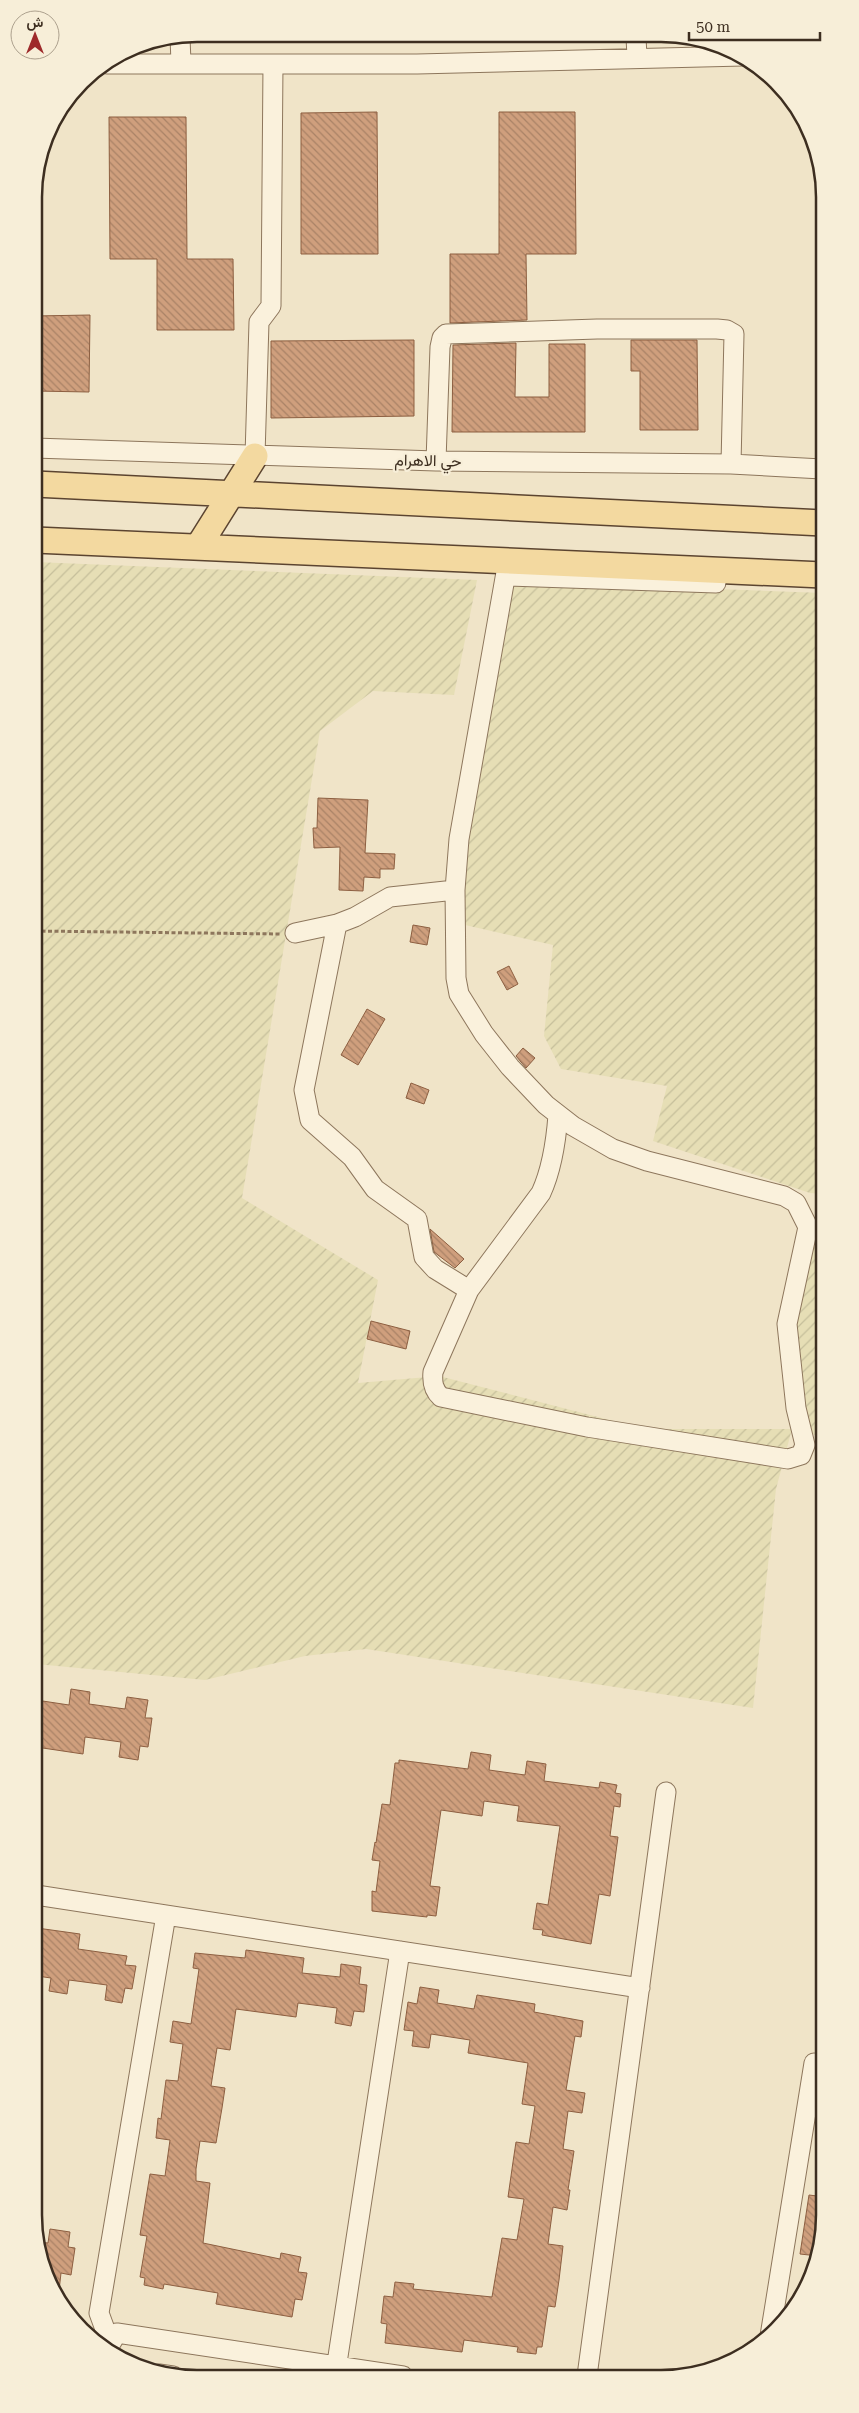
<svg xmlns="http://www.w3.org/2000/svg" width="859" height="2413" font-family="'Roboto Serif',Vazirmatn,serif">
<defs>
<pattern id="farmland-furrows" width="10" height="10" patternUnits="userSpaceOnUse" patternTransform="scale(1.25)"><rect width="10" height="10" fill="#e6deb5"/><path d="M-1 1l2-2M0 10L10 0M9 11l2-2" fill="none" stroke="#c6bf9b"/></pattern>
<pattern id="building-back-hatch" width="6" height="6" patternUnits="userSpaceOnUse" patternTransform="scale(1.25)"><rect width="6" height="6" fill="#cf9f7d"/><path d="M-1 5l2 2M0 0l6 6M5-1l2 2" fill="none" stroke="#a98266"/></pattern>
</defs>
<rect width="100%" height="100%" fill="#f0e4c8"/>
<path fill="url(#farmland-furrows)" d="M35,562L477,580L454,695L373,691L320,731L242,1198L378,1280L358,1383L439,1376L644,1429H792L800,1242L824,1245V1437L792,1429L776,1489L753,1708L366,1649L305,1656L205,1680L36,1664Z
M500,581L823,593V1194L810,1193L653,1141L667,1086L561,1069L544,1036L553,945L452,922Z"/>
<path fill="url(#building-back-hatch)" stroke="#8d5f41" d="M377,112L378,254H301V113Z
M499,112H575L576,254H526L527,320L450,323V254H499Z
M109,117H186L187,259H233L234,330H157V259H110Z
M90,315L89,392L35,391L34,316Z
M414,340V416L271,418V341Z
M631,340H697L698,430H640V371H631Z
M516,343L515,397H549V344H585V432H452L453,345Z
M318,798L368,800L365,853L395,854L394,869H380V878L364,877L363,891L339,890L340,847L314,848L313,828H317Z
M413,925L430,928L427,945L410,942Z
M509,966L518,984L507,990L497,972Z
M367,1009L385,1019L358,1065L341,1055Z
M523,1048L535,1058L526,1068L516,1056Z
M411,1083L429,1090L424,1104L406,1098Z
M430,1229L464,1259L455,1268L434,1252Z
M371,1321L410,1331L406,1349L367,1339Z
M71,1689L90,1692L89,1704L125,1709L127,1697L148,1700L145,1718H152L148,1747L140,1746L138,1760L119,1757L121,1742L85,1737L83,1754L36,1747V1700L69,1705Z
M471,1752L491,1755L489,1770L525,1775L527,1761L546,1764L544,1781L599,1788L600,1782L617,1785L615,1793L621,1794L620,1807L614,1806L610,1836L618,1837L610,1896L599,1894L591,1944L542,1935L543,1930L533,1929L537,1903L548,1905L560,1826L517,1821L519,1806L484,1801L482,1816L441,1810L430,1886L440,1887L436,1916L427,1915V1917L372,1911V1891L376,1892L380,1861L372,1860L375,1842L376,1843L382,1804L390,1805L395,1763H399V1760L468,1769Z
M37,1928L80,1934L78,1949L127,1956L125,1965L136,1966L132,1989L125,1988L122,2003L105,2000L107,1985L69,1980L67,1994L49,1991L51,1978L37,1976Z
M246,1950L304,1958L302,1973L340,1977L341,1964L361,1967L359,1984L367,1985L364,2012L354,2011L351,2026L335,2023L337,2008L298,2003L296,2017L236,2009L230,2050L217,2048L211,2086L225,2088L222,2108L216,2143L200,2141L196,2169V2181L210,2183L203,2243L280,2259L281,2253L301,2257L298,2272L307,2273L302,2300L295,2299L292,2317L216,2304L218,2293L164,2284L163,2289L144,2285L145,2278L140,2277L147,2236L140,2235L150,2174L165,2176L170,2140L156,2138L158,2118L161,2119L166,2080L178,2081L183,2044L170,2042L173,2021L191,2024L199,1969L193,1968L195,1953L245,1958Z
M420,1987L439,1990L437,2003L474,2009L477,1995L535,2004L534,2012L583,2021L581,2037L575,2036L566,2090L585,2093L582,2113L568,2111L563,2149L574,2151L568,2190H570L567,2210L553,2207L548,2244L563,2246L559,2280L555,2307L548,2306L542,2347H537L536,2354L517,2352L518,2347L464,2340L462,2352L385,2343L387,2324L381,2323L384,2296L393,2297L395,2282L414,2284L413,2289L492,2297L502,2238L517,2240L519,2228L524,2199L508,2197L513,2162L516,2142L529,2144L535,2106L522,2104L528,2063L468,2053L470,2040L431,2034L429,2048L412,2046L414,2031L404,2030L408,2002L417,2004Z
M809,2195L825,2197V2226L818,2256L800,2254Z
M50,2229L70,2232L68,2247L75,2248L71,2275L61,2273L58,2300L37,2248V2242L48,2243Z"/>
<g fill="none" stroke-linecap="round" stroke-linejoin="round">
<defs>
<path id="minor" d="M180,37L181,63
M636,37L637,57
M107,64H417L743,56
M34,448L436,461L731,464L822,469
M255,456L259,322L271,306L273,64
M436,461L440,347L442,338L446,334L597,329H717L727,330L734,334L731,464
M508,561L459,839L455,890L456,978L459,994L484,1034L510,1067L546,1105L573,1126L613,1149L647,1161L784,1196L796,1203L808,1227L787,1324L796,1408L805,1445L801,1455L788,1459L587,1427L441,1397C433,1390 432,1382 433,1372L469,1290L541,1193C552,1169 556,1142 558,1115
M506,576L716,583
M337,924L304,1090L310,1120L352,1157L375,1189L417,1219L424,1257L435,1269L469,1290
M295,933L337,924L355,917L390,897L455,890
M36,1895L640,1988
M770,2336L814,2063
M110,2343L99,2313L166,1915
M107,2350L117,2333L403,2376
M159,2374L173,2376
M335,2376L400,1951
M587,2376L666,1792"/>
<path id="major" d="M35,484L823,523
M35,540L823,575
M198,547L255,456"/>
</defs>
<use href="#minor" stroke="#8d765c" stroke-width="21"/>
<use href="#major" stroke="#5b4430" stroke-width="28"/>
<path stroke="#8d765c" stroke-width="3" stroke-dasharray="4 2.5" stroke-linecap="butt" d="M35,931L280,934"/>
<use href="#minor" stroke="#faf1dc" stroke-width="19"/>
<use href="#major" stroke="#f3d9a0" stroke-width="25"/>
</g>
<g text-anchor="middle" stroke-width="4.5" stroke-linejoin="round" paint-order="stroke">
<g font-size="16" fill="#3d2e20" stroke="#f7eed8">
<text transform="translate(428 460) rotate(1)" y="6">حي الاهرام</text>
</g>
</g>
<path d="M0 0H859V2413H0ZM197 42H661A155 155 0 0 1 816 197V2215A155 155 0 0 1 661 2370H197A155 155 0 0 1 42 2215V197A155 155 0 0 1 197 42Z" fill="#f7eed8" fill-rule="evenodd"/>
<path fill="none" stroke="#3d2e20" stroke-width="2.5" d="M197 42H661A155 155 0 0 1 816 197V2215A155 155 0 0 1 661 2370H197A155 155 0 0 1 42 2215V197A155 155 0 0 1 197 42Z"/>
<g transform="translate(35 35)"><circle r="24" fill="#f7eed8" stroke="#ada18e"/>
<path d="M0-4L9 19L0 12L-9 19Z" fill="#9e2a2b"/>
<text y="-8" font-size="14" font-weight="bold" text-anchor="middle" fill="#3d2e20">ش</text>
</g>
<path d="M689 32v8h131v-8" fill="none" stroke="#3d2e20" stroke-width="2.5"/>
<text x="696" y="32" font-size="15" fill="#3d2e20" stroke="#f7eed8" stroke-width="4" paint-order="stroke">50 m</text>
</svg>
